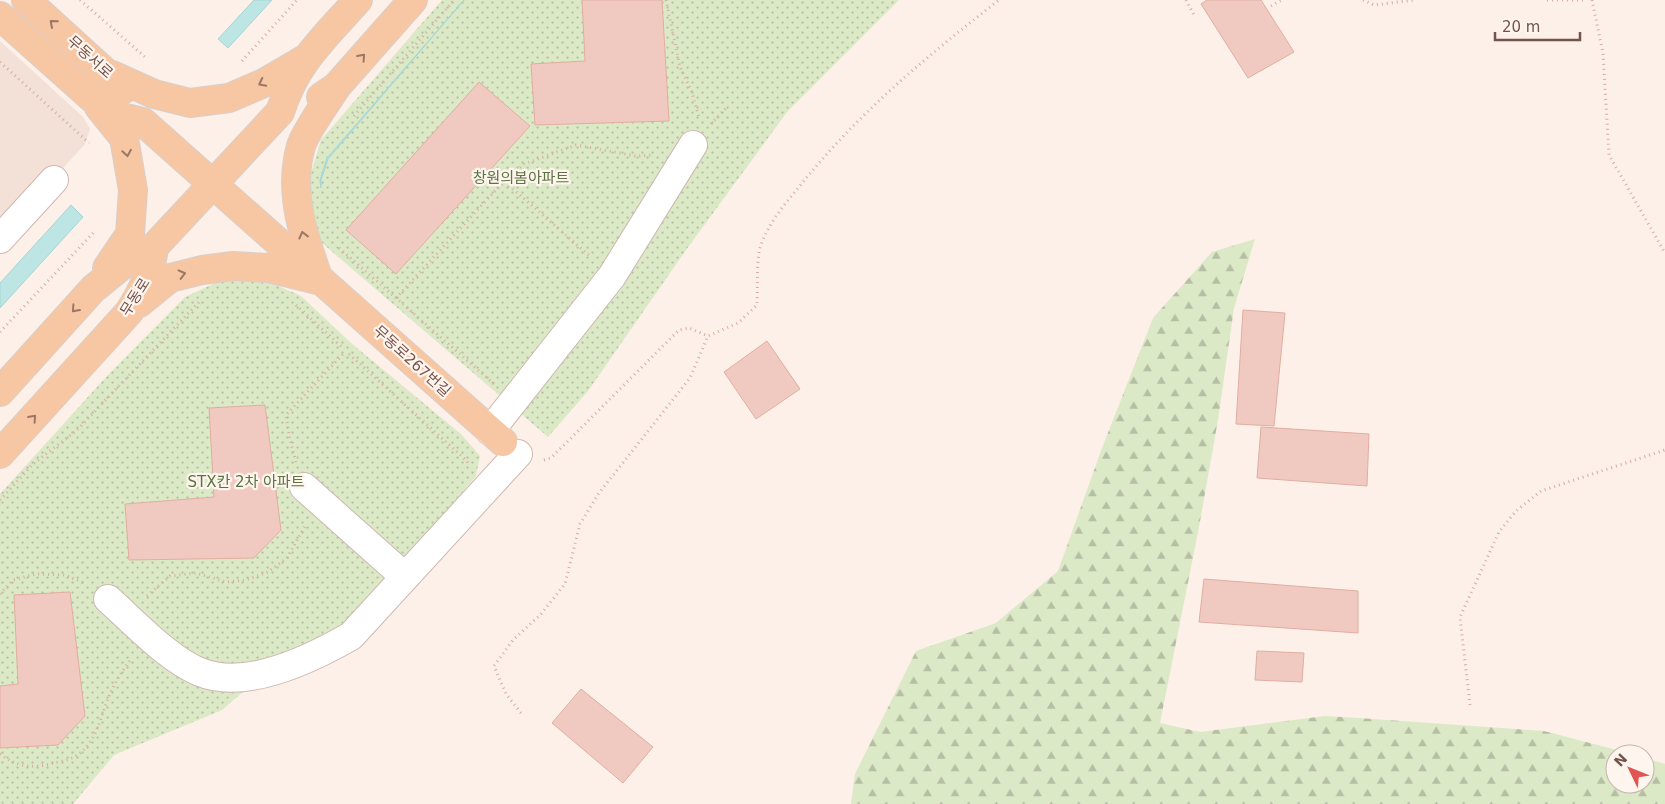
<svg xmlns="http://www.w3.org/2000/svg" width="1665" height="804" font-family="'DejaVu Sans','Noto Sans KR',sans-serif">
<defs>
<pattern id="forest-firs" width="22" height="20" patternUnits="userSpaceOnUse" patternTransform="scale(1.25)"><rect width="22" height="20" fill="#dbe9c6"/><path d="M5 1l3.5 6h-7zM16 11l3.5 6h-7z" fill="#b6bfa3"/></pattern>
<pattern id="garden-dots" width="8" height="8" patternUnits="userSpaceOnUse" patternTransform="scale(1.25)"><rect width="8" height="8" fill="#dbe9c6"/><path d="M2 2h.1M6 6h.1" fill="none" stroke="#b6bfa3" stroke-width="1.8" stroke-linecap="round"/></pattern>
</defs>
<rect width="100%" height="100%" fill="#fcf0e8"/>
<path fill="#f3e0d6" d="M0,41L83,117L90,129L85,144L0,237Z"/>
<path fill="url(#forest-firs)" d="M1255,239L1234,308L1218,420L1199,527L1160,723L1200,732L1325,716L1359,718L1544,731L1632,754H1615V784H1645V758L1665,764V804H851L855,774L916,651L996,623L1058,571L1102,448L1153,318L1212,252Z"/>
<path fill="url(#garden-dots)" d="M442,0H899L787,112L686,250L588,391L548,437L322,243L306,189L321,140Z
M226,278L267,281L301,296L351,343L462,435L480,456L476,476L361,613L330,637L282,658L222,710L114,755L73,804H0V494L106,377L185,297Z"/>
<path fill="#bde5e3" stroke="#a3d6d4" d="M254,0H272L228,48L218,39Z
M464,0L328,159L321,180V188L320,180L327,158Z
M71,205L83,217L0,308V283Z"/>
<path fill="#f0cac0" stroke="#e2ada1" d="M582,0H662L669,121L535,125L531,64L585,61Z
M1207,0H1261L1294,52L1248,78L1201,4Z
M479,82L530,126L396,274L346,230Z
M1243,310L1285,313L1274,426L1236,424Z
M767,341L800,389L756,419L724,372Z
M265,405L281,530L254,558L129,560L125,504L214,497L209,408Z
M1261,427L1369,434L1367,486L1257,478Z
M1204,579L1358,591V633L1199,622Z
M70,592L85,716L58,745L0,748V686L18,684L14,595Z
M1257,651L1304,653L1302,682L1255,680Z
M581,689L653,747L623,783L552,723Z"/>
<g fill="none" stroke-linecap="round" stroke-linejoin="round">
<defs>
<path id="minor" d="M0,239L54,180
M490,431L612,276L693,145
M304,487L405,577
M108,599C134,622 168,659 200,672C246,691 311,659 351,636L518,454"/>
<path id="major" d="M26,0L124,89
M0,16L92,98L122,117L143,122L503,442
M112,75L154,94L190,103L229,98L264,83L305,59
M321,97L337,86L413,0
M99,107L124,138L133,190L130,234L107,268
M318,277C303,235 288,191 301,146C306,130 327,102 337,86
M139,303L170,278L202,270L233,266L268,268L317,280
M0,392L93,289L136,254L154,247L280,112C296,62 324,38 358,0
M0,454L129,312C143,290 151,273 154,247"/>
</defs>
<use href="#minor" stroke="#cfb8b1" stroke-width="30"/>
<use href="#major" stroke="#d8cfcd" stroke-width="30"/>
<path stroke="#d5ada3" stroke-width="3" stroke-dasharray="1 4" stroke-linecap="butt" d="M80,0L145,57
M666,0L680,67L692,92L699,118
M1186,0L1194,15
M1363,0L1374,5L1414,0
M1547,0H1585
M1592,0L1603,53L1609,155L1665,253
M1271,6L1281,0
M242,61L297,0
M0,62L89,143
M354,116L454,0
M711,124L728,106
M505,182L591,257
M339,248L494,384
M396,298L493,193L524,164L576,145L636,156L654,155
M296,305L343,348
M0,332L96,230
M349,354L467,461L469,466
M544,460L551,458L679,330L689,328L708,336L738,323L757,305C758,287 756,265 760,248C767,225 784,205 799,187C857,114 926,57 999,0
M296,462L290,440L286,415L344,353
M0,500L33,464L76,431L199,302
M0,594L13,580L36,574L65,575L84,583
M147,596L170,576L196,573L226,582L246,580L268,572L287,558L305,526
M1470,705L1460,617L1499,532L1516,511L1541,491L1665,450
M521,713L506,694L494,666L513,640L541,614L565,584L580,524L599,493L690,378L708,336
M0,754C16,766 30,769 50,764C57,762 66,761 72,758C97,746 100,716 110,694C116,681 123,669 132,658"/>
<use href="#minor" stroke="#fff" stroke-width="28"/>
<use href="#major" stroke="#f7c7a3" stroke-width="28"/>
</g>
<defs><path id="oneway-chevron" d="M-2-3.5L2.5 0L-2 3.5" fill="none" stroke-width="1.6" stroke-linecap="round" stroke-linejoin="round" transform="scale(1.25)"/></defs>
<g stroke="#9c7667">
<use href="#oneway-chevron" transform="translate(53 23) rotate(-139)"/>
<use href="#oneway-chevron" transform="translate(362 57) rotate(-48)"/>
<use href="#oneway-chevron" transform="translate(262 83) rotate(153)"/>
<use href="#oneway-chevron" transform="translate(127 153) rotate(81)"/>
<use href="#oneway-chevron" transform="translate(303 235) rotate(-104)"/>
<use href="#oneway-chevron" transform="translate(182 274) rotate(-14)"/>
<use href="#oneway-chevron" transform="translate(75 309) rotate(132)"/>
<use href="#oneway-chevron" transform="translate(33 418) rotate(-48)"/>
</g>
<g text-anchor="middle" stroke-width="4.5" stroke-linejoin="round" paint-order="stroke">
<g font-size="15" fill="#75534d" stroke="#fef5ee">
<text transform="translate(90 57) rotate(42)" y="5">무동서로</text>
<text transform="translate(135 297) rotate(-58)" y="5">무동로</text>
<text transform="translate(412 361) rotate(42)" y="5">무동로267번길</text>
</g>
<g font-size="15" fill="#5b7442" stroke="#fef5ee">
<text x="521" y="183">창원의봄아파트</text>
<text x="246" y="487">STX칸 2차 아파트</text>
</g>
</g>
<g transform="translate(1630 769) rotate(313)"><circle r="24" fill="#fef5ee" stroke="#c7b4ae"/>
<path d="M0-4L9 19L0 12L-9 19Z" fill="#e05552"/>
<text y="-8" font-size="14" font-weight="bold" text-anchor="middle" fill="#75534d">N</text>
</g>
<path d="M1495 32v8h85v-8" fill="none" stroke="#75534d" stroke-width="2.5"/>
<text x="1502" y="32" font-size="15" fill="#75534d" stroke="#fef5ee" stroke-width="4" paint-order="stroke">20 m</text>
</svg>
